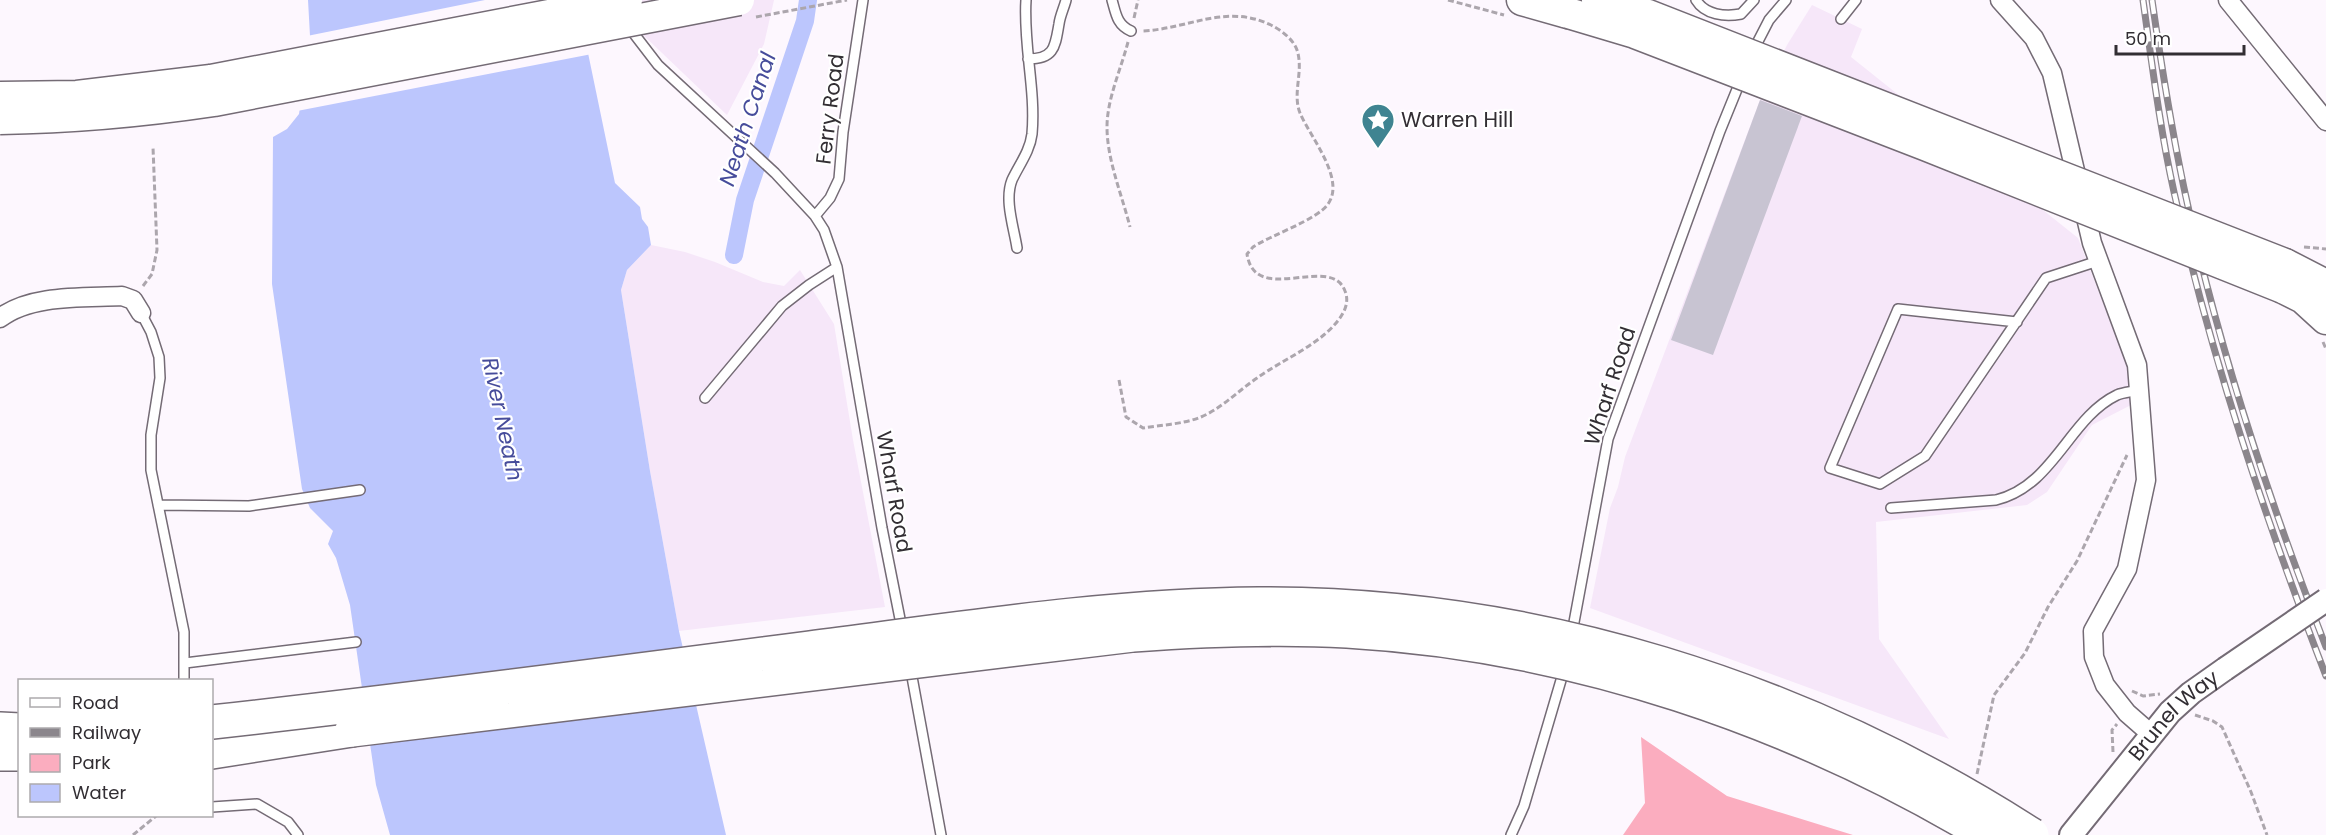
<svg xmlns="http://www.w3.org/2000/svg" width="2326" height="835" font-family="Poppins,sans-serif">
<rect width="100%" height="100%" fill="#fdf7fe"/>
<path fill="#f6e7f9" d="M624,0H774L764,44L727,115L639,31Z
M1812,5L1862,29L1851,57L2078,238L2131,376L2135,403L2092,425L2047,492L2027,505L1876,522L1879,639L1949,739L1590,608L1610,508L1618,487L1625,457L1760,100L1787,45Z
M651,245L685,252L715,262L763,282L784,286L800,270L834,324L853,440L885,607L679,631L650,471L621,290L627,270Z"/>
<path fill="#fbadbf" d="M1641,737L1727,796L1853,835H1623L1645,803Z"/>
<path fill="#bcc6fd" d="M308,0H577L615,183L640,207L642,219L648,227L651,245L627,270L621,290L650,471L679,631L726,835H390L376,785L350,605L336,558L328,544L333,531L310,508L302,489L272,284L273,137L287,129L299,114L310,36Z"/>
<path fill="#fdf7fe" d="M485,0H580L592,54L297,111L307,36Z"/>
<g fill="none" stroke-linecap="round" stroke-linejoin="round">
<path stroke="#bcc6fd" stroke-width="18" d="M734,255L745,200L805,21L808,0"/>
</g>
<path fill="#c8c4d2" d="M1760,100L1802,116L1713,355L1671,340Z"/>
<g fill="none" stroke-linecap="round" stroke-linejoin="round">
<defs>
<path id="service" d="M1112,0C1116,14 1117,25 1131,31
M1696,0C1705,15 1725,17 1741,14L1754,0
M1841,19L1856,0
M628,26L658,65L775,173L815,216L824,230L837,267L882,528L902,629
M1753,51L1769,20L1786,0
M1028,59C1055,59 1055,46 1059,24C1060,16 1064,8 1066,0
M815,216L830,198L839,179L843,132L863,0
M1017,248C1014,228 1004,200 1012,180C1019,165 1030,151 1032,134C1036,89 1023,45 1026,0
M141,313L151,332L159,357L160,378L151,435V470L184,632V680
M2017,322L1898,309L1830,468L1880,484L1925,456L2046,278L2098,261
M705,398L782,306L809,285L837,267
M158,505L249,506L360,490
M1891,508L1996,500C2054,486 2069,418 2117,395C2124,392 2132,392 2139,390
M1572,633L1608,439L1720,131L1742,77
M185,663L356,642
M910,666L941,835
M212,807L257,804L288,822L298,835
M1511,835L1524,806L1564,670"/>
<path id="minor" d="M2000,0L2034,38L2052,73L2092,243L2137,365L2146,480L2127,569L2093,631L2094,657L2105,685L2127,713L2151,734
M2228,0L2326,121
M0,318C31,294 84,298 122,296L133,300L141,313"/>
<g id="tertiary">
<path id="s1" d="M2071,835L2170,712L2191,693L2225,669"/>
</g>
<path id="primary" d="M1522,0L1568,13
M2285,264L2326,285
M2283,288L2303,298L2326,319"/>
<path id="motorway" d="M0,729L20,730
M212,752L352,730
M0,754H20"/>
</defs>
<use href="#service" stroke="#746b75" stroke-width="12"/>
<use href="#minor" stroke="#746b75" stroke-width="21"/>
<use href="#tertiary" stroke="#746b75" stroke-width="26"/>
<use href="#primary" stroke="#746b75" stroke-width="33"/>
<use href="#motorway" stroke="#746b75" stroke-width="36"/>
<path stroke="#aca6ad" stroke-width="3" stroke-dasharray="6 3" stroke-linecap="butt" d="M1448,0L1504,15
M1134,18L1138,0
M1128,42C1121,69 1107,99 1107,127C1107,160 1122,195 1130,227
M2304,247L2326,249
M143,286L152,274L157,250L153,147
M2323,342L2326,349
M1119,380L1126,417L1143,428C1161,425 1184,424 1201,417C1222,408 1238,391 1257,378C1283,359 1327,342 1343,313C1347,306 1348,298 1345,291C1331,253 1255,307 1247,254L1253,247C1271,235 1317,220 1328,204C1346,179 1310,137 1300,113C1292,93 1304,71 1297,50C1293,39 1281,30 1271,25C1225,3 1189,29 1142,31
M2132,691L2143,696L2160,694
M2195,715L2213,721L2222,727L2251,792L2267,835
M2113,752L2112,730L2117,724
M1977,774L1994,695L2025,653L2048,607L2077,561L2127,455
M133,835L156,816"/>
<use href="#service" stroke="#fff" stroke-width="9"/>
<use href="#minor" stroke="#fff" stroke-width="18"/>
<use href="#tertiary" stroke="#fff" stroke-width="22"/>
<use href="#primary" stroke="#fff" stroke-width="30"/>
<use href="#motorway" stroke="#fff" stroke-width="33"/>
<defs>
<path id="rail" d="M2143,0C2152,64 2160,129 2174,192C2211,358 2265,518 2326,676
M2152,0C2161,63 2171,126 2184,188C2217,345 2268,498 2326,647"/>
</defs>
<use href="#rail" stroke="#8b868c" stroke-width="7"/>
<use href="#rail" stroke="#fff" stroke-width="4.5" stroke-dasharray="14" stroke-linecap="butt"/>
<defs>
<path id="tertiary-bridge" d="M2225,669L2326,600"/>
<path id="primary-bridge" d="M1597,0L1648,15L2285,264
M1568,13L1635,33L1925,145L2283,288
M0,97L77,96L211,80L627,0
M0,119C74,118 140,112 214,101L739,0"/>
<path id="motorway-bridge" d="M212,722C411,700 610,674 809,648C958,629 1108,605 1259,604C1533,603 1802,687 2032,835
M352,730L1133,635C1204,630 1276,627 1347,631C1572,644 1793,719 1986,835"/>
</defs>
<use href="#tertiary-bridge" stroke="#746b75" stroke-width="26" stroke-linecap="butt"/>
<use href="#primary-bridge" stroke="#746b75" stroke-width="33" stroke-linecap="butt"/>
<use href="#motorway-bridge" stroke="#746b75" stroke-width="36" stroke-linecap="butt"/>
<path stroke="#aca6ad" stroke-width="3" stroke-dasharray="6 3" stroke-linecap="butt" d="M756,17L847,0"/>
<use href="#tertiary-bridge" stroke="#fff" stroke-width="22"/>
<use href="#primary-bridge" stroke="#fff" stroke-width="30"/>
<use href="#motorway-bridge" stroke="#fff" stroke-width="33"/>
</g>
<defs>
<symbol id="sight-pin" viewBox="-11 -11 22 30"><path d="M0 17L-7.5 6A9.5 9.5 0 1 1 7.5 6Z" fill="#3f8491" stroke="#fff"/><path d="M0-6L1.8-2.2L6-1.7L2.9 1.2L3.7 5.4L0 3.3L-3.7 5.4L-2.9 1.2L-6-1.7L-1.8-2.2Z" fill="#fff"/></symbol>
</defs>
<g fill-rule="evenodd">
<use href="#sight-pin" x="1359" y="101" width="38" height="52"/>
</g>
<g text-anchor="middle" stroke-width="4.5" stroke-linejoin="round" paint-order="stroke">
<g font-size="21" fill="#322e33" stroke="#fff">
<text transform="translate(830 109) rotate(-83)" y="7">Ferry Road</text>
<text transform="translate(1610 386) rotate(-72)" y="7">Wharf Road</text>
<text transform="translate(894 492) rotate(80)" y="7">Wharf Road</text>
<text dy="7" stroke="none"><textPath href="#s1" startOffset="158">Brunel Way</textPath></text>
</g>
<g font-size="21" fill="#322e33" stroke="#fff" text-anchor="start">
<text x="1401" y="127">Warren Hill</text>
</g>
<g font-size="22" font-style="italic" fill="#464c9b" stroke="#fff">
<text transform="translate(747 119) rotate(-72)" y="8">Neath Canal</text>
<text transform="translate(503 419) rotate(78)" y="8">River Neath</text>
</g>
</g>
<rect x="18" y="679" width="195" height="138" fill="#ffffff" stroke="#adabad" stroke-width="1.5"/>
<rect x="30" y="698" width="30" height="9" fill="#ffffff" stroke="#adabad" stroke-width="1.5"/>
<text x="72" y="709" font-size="18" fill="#322e33">Road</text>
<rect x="30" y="728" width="30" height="9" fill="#8b868c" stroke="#adabad" stroke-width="1.5"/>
<text x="72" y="739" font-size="18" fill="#322e33">Railway</text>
<rect x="30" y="754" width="30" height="18" fill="#fbadbf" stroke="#adabad" stroke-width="1.5"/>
<text x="72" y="769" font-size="18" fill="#322e33">Park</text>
<rect x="30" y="784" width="30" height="18" fill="#bcc6fd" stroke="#adabad" stroke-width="1.5"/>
<text x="72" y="799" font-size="18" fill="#322e33">Water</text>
<path d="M2116 45v9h128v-9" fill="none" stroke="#322e33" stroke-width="3"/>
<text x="2125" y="45" font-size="18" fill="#322e33" stroke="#ffffff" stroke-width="4.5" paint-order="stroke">50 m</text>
</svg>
